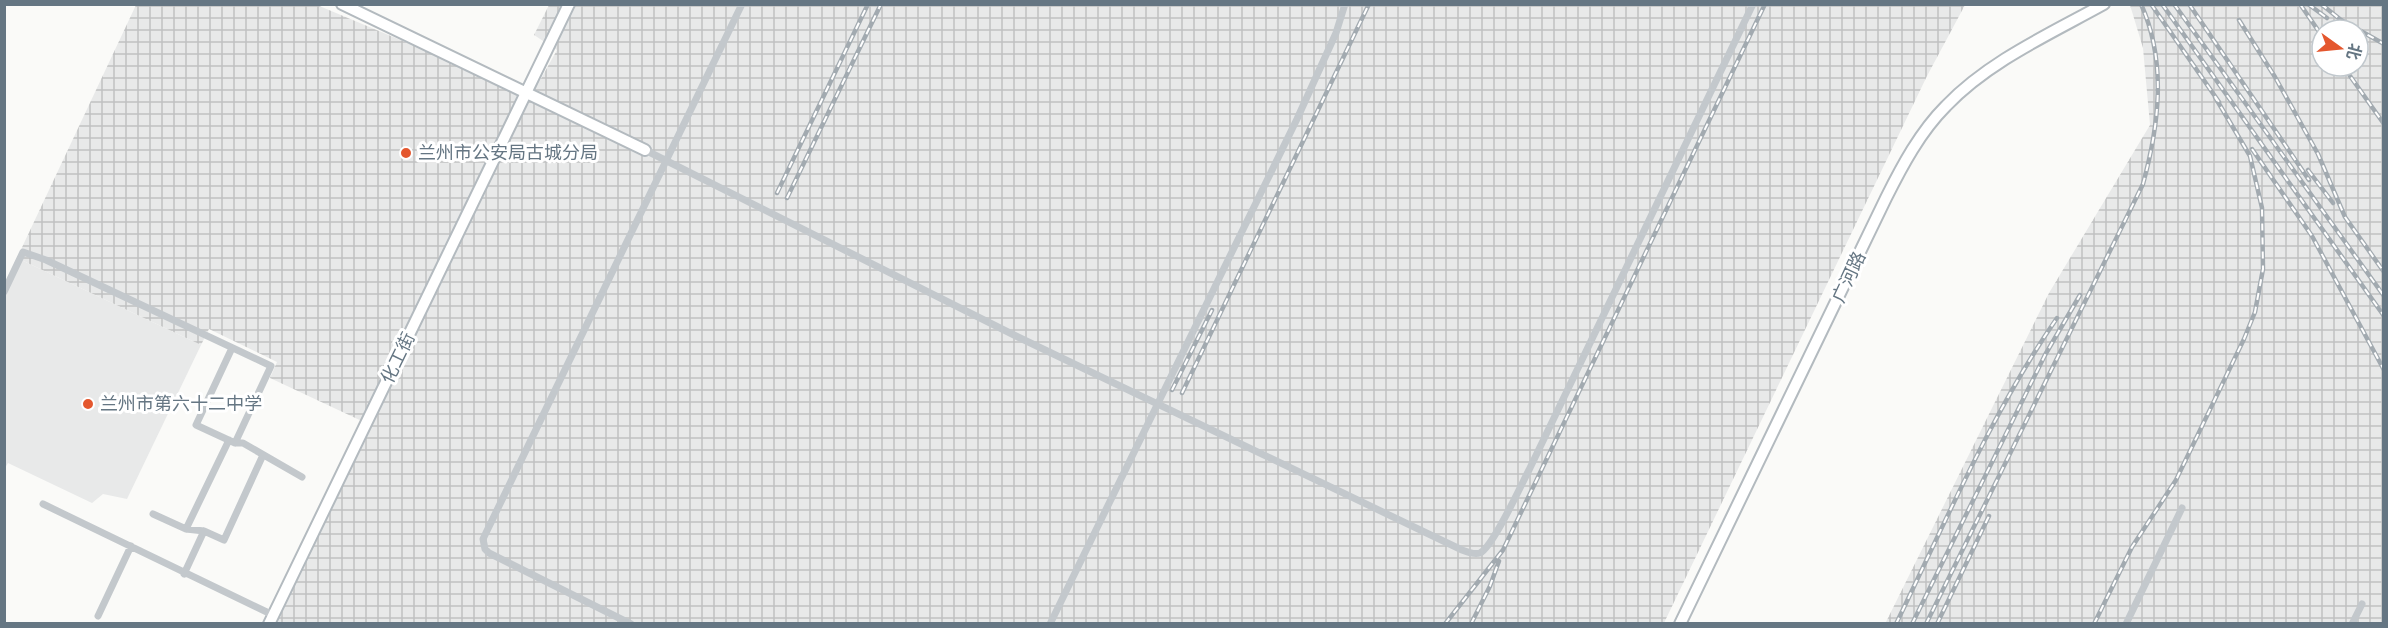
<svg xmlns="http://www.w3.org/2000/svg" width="2388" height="628" font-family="'Source Sans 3','Noto Sans SC',sans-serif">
<defs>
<pattern id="industrial-grid" width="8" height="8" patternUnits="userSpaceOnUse" patternTransform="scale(1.5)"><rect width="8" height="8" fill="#e8e9e9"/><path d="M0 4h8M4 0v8" fill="none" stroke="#c0c1c2"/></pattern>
</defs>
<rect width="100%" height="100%" fill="#fafaf8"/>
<path fill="#e8e9e9" d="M17,258L201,345L127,499L103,494L92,503L8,463L5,468L4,284Z"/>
<path fill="url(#industrial-grid)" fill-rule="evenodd" d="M136,5H317L527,93L524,109L557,50L534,35L549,5H1965L1927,76L1664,623H269L366,423L270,378L277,362L209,329L201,345L17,258Z
M2130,5H2383V623L1885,624L2049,293L2150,125L2143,48ZM2322,30H2358V66H2322Z"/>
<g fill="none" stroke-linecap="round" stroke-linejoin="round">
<defs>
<path id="secondary" d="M342,4L645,150
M269,624L569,4
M1680,624L1886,198C1902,166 1920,132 1946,106C1989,61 2050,34 2104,4"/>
</defs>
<use href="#secondary" stroke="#b3babf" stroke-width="14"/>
<path stroke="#c3c8cc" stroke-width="7" d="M645,150L1018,337L1462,550C1467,552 1474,555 1480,553C1493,547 1521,485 1529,470L1753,4
M4,292L23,252L46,260L271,366L235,443L196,425L232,348
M235,443H243L302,477
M43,504L273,615
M153,514L186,529L204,531L224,540L263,455
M186,529L229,440
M184,574L204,531
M98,616L131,546
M631,624L489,553L485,549L483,539L742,4
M1050,624L1297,119L1336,33L1345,4
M2126,624L2182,508
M2352,624L2362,604"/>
<use href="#secondary" stroke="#fff" stroke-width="10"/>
<defs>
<path id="rail" d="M2151,4L2219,102
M2162,4L2384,316
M2174,4L2384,296
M2189,4L2309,180
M2300,4L2322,36
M2308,4L2327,18
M2321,4L2341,20L2384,44
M2239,20L2275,77L2318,154L2345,217L2384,272
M2343,66L2384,124
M2252,149L2312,236L2384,370
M2308,170L2333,203
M777,193L868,4
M787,198L881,4
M1172,390L1212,310
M1182,393L1369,4
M1445,624L1503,550L1765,4
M1471,624L1490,586L1499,561
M1896,624C1946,521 1992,412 2057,318
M1912,624L2045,355L2080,295
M1926,624L2143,184C2159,125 2167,62 2141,4
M1937,624L1989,516
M2094,624L2132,547L2176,480L2244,339L2255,312L2263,269L2262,208L2250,156L2215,97"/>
</defs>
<use href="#rail" stroke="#a2aab0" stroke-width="4.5"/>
<use href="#rail" stroke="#fff" stroke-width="2" stroke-dasharray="7" stroke-linecap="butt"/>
</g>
<g fill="#e4572e" stroke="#fff" stroke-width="2">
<circle cx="406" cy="153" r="6"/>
<circle cx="88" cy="404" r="6"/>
</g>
<g text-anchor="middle" stroke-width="6" stroke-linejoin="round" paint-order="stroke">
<g font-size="18" fill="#657683" stroke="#fff" text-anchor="start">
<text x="418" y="159">兰州市公安局古城分局</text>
<text x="100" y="410">兰州市第六十二中学</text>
</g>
<g font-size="18" fill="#657683" stroke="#fff">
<text transform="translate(1849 277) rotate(-65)" y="6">广河路</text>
<text transform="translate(398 358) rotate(-64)" y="6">化工街</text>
</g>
</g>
<rect width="2388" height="628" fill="none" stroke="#657683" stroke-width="12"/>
<g transform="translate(2340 48) rotate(105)"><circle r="28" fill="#ffffff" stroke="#c1c8cd" stroke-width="1.5"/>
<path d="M0-4.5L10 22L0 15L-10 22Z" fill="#e4572e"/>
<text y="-9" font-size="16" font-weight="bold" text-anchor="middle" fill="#657683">北</text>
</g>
</svg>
